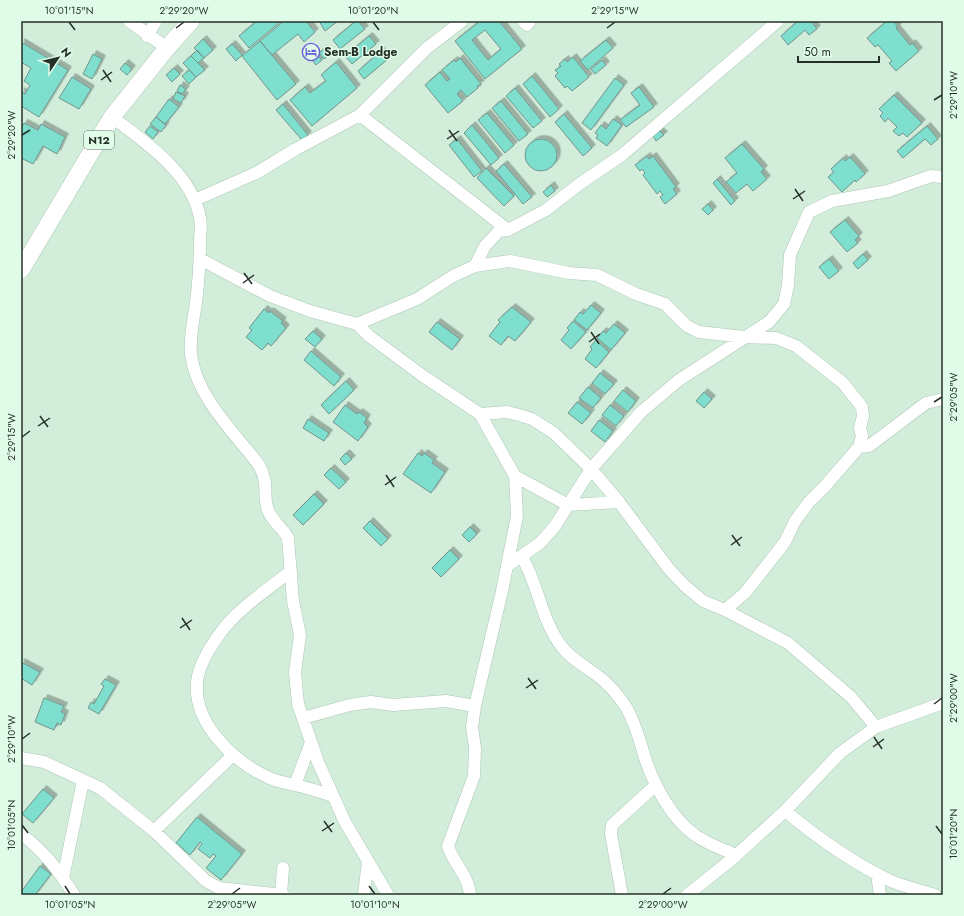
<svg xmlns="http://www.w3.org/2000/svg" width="964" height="916" font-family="Jost,sans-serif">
<defs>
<filter id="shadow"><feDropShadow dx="3.5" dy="-3.5" stdDeviation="0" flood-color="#0004"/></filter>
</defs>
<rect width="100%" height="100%" fill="#d2eedb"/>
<path fill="#7edfce" stroke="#72948d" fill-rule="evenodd" filter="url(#shadow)" d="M257,21L280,22L249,48L239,36Z
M284,21H306L315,32L304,42L298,34L272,55L260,41Z
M319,21H338L325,31Z
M356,21H358L365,29L340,49L333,40Z
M480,21H499L522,49L485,79L455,41ZM485,30L501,49L488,60L472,40Z
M798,21H811L817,29L809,35L805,30L788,45L781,36Z
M887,21H893L898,27L896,28L910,45L912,43L919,51L896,71L889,63L892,61L878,45L875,47L867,38Z
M369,36L376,44L352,64L345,56Z
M203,39L213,50L204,58L194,48Z
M606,40L613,48L588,70L580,61Z
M260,41L296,84L277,100L242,56Z
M21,42L68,70L39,117L21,106V91L25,94L30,85L24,81L31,68L21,62Z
M232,44L242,55L236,61L226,49Z
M324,49L329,55L324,59L319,53Z
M197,50L204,58L198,63L191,56Z
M381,51L388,59L364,79L358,71Z
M93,54L102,59L92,79L83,74Z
M317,55L322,60L316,65L312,60Z
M191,56L205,70L196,77L183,63Z
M573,57L589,77L572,91L567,86L565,88L555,76L558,73L555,70L561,66L559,64L565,59L567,62Z
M460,58L481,84L477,86L478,88L467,97L461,90L457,94L463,101L448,113L425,85L440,72L447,81L450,79L442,70L454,60L456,62Z
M602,60L606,65L595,74L591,69Z
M336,62L357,88L312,126L290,100L305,87L310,93L326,81L321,75Z
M125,63L132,69L127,75L120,69Z
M174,68L180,74L172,82L166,75Z
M189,70L196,77L189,84L182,76Z
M532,76L559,109L550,117L523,84Z
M72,77L91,89L79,109L59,98Z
M615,78L624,85L591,130L582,123Z
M180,85L186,89L182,94L177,91Z
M639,87L654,107L626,127L620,120L640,105L631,93Z
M515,88L542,121L533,128L506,96Z
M176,92L185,96L181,103L173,99Z
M894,95L922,123L907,137L903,133L899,136L893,131L897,127L888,118L885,122L880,116L883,113L879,109Z
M169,99L179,107L165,124L156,117Z
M501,101L528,134L519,141L492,108Z
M283,104L308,135L302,140L276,110Z
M487,113L514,145L505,153L478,120Z
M564,114L592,148L583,156L555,122Z
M156,117L166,125L161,132L150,124Z
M613,119L622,125L607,146L596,138L598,135L595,133L601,125L606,129Z
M24,123L38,130L41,124L65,137L57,154L43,146L33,164L21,158V129Z
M472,125L499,158L491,165L464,133Z
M150,126L158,132L153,139L145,132Z
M927,126L938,139L931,145L925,139L903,158L897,151Z
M660,131L664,135L656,141L653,136Z
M525 155a16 16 0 1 1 32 0a16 16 0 1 1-32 0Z
M457,139L482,171L474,177L449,145Z
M742,144L764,169L761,172L767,179L753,191L747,184L736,193L726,182L737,173L725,158Z
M647,156L649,159L653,156L676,187L673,189L677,194L665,204L660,197L663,195L660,191L657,194L643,175L645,173L642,169L640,171L635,165Z
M850,157L865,174L856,182L855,180L842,192L828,177L834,172L831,169L843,158L845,161Z
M504,164L532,197L523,204L496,171Z
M486,168L514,196L504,206L477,178Z
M717,179L735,201L731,205L713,183Z
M551,185L555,191L547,197L543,192Z
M708,204L713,210L708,215L702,209Z
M845,220L859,236L855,240L858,243L847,252L830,232Z
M863,254L868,260L858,269L853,263Z
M829,259L839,271L829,279L819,267Z
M591,305L601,313L587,330L574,320L580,312L583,314Z
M512,307L531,322L515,341L508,336L501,345L489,336L500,322L498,320Z
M264,309L269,313L270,311L283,321L281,323L286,328L271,346L268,343L262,350L246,337L252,330L249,328Z
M573,321L586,332L571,349L561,340L569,330L567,328Z
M437,322L460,339L452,350L429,332Z
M614,324L625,333L611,350L597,338L603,331L606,333Z
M313,331L322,339L315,347L305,339Z
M596,340L609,352L596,368L585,359L592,349L590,347Z
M311,351L341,377L334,386L304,360Z
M600,373L614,384L605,394L592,383Z
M346,381L354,390L329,414L321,405Z
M588,387L601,398L593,408L579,398Z
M623,390L636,401L628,412L614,401Z
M704,392L712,399L704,408L696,401Z
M577,402L591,413L582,424L568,413Z
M345,405L357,414L359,412L367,418L364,423L368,427L358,441L333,422Z
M610,405L624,416L616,426L602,415Z
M308,419L329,433L324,441L303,428Z
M599,420L613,431L605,442L591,431Z
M346,453L352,459L345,465L340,459Z
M418,453L422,456L424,453L434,460L432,463L445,472L431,493L403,474Z
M331,468L346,482L339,489L324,475Z
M314,494L324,504L303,525L293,515Z
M370,521L388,539L381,546L363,528Z
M470,527L477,534L469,542L462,535Z
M450,550L459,559L441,577L432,568Z
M21,662L40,672L32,685L21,678Z
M105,679L116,685L99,714L88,708L91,702L94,704L104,686L101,684Z
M44,698L64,706L61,712L65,714L61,725L57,723L54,730L35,722Z
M43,789L54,798L33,823L22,814Z
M197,817L242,854L221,880L206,868L216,856L213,854L210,858L198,849L202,844L200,842L190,855L176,843Z
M40,866L51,874L35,895H21V892Z"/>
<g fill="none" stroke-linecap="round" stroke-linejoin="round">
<defs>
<path id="minor" d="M129,21L167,48
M523,21L527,25L530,21
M147,36L156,21
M360,115L508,230
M112,117C146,143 192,173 200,218C202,225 200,233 200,239C200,258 199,276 197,294C195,314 189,335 191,355C197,398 234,432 259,465C270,485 262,494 268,510C271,520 283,528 288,538L293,601L300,635L295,672L298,704L318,762L345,822L388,895
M195,200L256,173L296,149L360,115L427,48L462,21
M200,259L270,296L310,311L357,324L369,336L423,376L480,414L515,476L517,516L502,591L475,706L472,727L475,748L474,776L448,846C453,863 469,876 470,895
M475,266L510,261L569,273L597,275L636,294L665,304L687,326L699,332L744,337L776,338L796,346L843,383L862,407L863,416L860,428L862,436L859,447
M357,324L417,299L453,276L475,266L485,246L499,231L508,230L546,210L578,185L622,155L778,21
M480,414L507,412L519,415L532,419L554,433L591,469L619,502L669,569L685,586L703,601L725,610L788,643L851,697L876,727
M515,476L568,505L619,502
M522,557C539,586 541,620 562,647C572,660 585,666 598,676C609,684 618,695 626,707C636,724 640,742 646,761C655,787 672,819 695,835C707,844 723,849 736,855
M507,566L540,543L555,526L591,469L641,412L679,380L769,322L784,304L788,285L790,255L809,212L832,201L888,191L931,176L943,177
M291,571C268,589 235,611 219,635C211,646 201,662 198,676C189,721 234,763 272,779C279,782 288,783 295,785C308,788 321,792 333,796
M725,610L745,593L785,542L795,521L809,502L825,486L859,447L869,446L926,403L943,399
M303,718L350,705L371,702L393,705L446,701L475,706
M21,758L44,762L100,788L154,831L206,881L219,888L284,895
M295,785L311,742
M785,811C818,838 852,863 891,881C905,887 920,890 935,895
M154,831L233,755
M21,834C44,851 59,871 74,895
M877,874L880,895
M63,878L83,781
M281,894L283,868
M364,895L368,861
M622,895L611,834L612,825L656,785
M687,895L731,860L785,811L840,753L876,727L943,703"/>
<path id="highway" d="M21,270L112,117L167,48L191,21"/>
</defs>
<use href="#minor" stroke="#acc7b4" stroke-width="13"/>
<use href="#highway" stroke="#acc7b4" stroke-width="18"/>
<use href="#minor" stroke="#fff" stroke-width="12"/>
<use href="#highway" stroke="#fff" stroke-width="17"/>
</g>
<path fill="none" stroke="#253029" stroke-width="1.5" d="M69,22L75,30M373,22L379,30M176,28L184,22M607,28L615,22M103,70L111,82M101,80L112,72M934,100L942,95M449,130L457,141M22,135L30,130M447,139L459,131M795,189L803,201M793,199L805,191M244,273L252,284M243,283L254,275M591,332L599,344M589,342L600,334M934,402L942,397M40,416L48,427M38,426L50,418M22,437L30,431M386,475L394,487M385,485L396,477M732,535L740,546M731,545L742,537M182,618L190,630M180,628L192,620M528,678L536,689M526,688L538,680M934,704L942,698M874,737L882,749M22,739L30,733M873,747L884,739M324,821L332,832M22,825L28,833M936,826L942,834M322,831L334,823M65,886L70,894M369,886L375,894M232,894L240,888M663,894L671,888"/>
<defs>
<symbol id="hotel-ring" viewBox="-11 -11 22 22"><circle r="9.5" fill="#e0fce8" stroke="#6a5fd9" stroke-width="1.5"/><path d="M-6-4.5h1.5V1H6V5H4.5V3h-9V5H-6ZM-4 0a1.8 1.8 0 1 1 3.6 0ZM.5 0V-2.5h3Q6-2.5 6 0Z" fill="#6a5fd9"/></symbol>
</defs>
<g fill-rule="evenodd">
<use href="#hotel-ring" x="301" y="42" width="20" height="20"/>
</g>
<g text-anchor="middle" stroke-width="3" stroke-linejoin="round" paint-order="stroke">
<rect fill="#e0fce8" stroke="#5d6d62" stroke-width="1" x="84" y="131" width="30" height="18" rx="3"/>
<g font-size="11" font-weight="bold" fill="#253029">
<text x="99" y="144">N12</text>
</g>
<g font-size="12" font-weight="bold" fill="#253029" stroke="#e0fce8" text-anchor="start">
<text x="324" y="56">Sem-B Lodge</text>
</g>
</g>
<rect width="964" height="916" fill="none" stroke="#e0fce8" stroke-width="44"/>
<g transform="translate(58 58) rotate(55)" stroke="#e0fce8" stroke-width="3" paint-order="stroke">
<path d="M0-3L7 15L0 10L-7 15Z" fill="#253029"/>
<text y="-6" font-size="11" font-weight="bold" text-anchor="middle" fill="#253029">N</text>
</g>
<path d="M798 56v6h81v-6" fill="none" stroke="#253029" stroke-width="2"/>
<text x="804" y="56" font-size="12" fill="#253029" stroke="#e0fce8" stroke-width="3" paint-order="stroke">50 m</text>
<rect x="22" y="22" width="920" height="872" fill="none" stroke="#253029" stroke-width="1.5"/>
<g font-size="10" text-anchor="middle" fill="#253029">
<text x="69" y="14">10°01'15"N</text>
<text x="184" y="14">2°29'20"W</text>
<text x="373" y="14">10°01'20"N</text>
<text x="615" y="14">2°29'15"W</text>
<text transform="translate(953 95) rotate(-90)" y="4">2°29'10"W</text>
<text transform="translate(11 135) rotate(-90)" y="4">2°29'20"W</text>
<text transform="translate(953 397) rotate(-90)" y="4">2°29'05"W</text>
<text transform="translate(11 437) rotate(-90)" y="4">2°29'15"W</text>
<text transform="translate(953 698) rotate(-90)" y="4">2°29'00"W</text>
<text transform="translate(11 739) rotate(-90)" y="4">2°29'10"W</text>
<text transform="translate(11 825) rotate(-90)" y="4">10°01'05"N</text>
<text transform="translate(953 834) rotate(-90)" y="4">10°01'20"N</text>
<text x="70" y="908">10°01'05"N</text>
<text x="232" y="908">2°29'05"W</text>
<text x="375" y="908">10°01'10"N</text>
<text x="663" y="908">2°29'00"W</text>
</g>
</svg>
